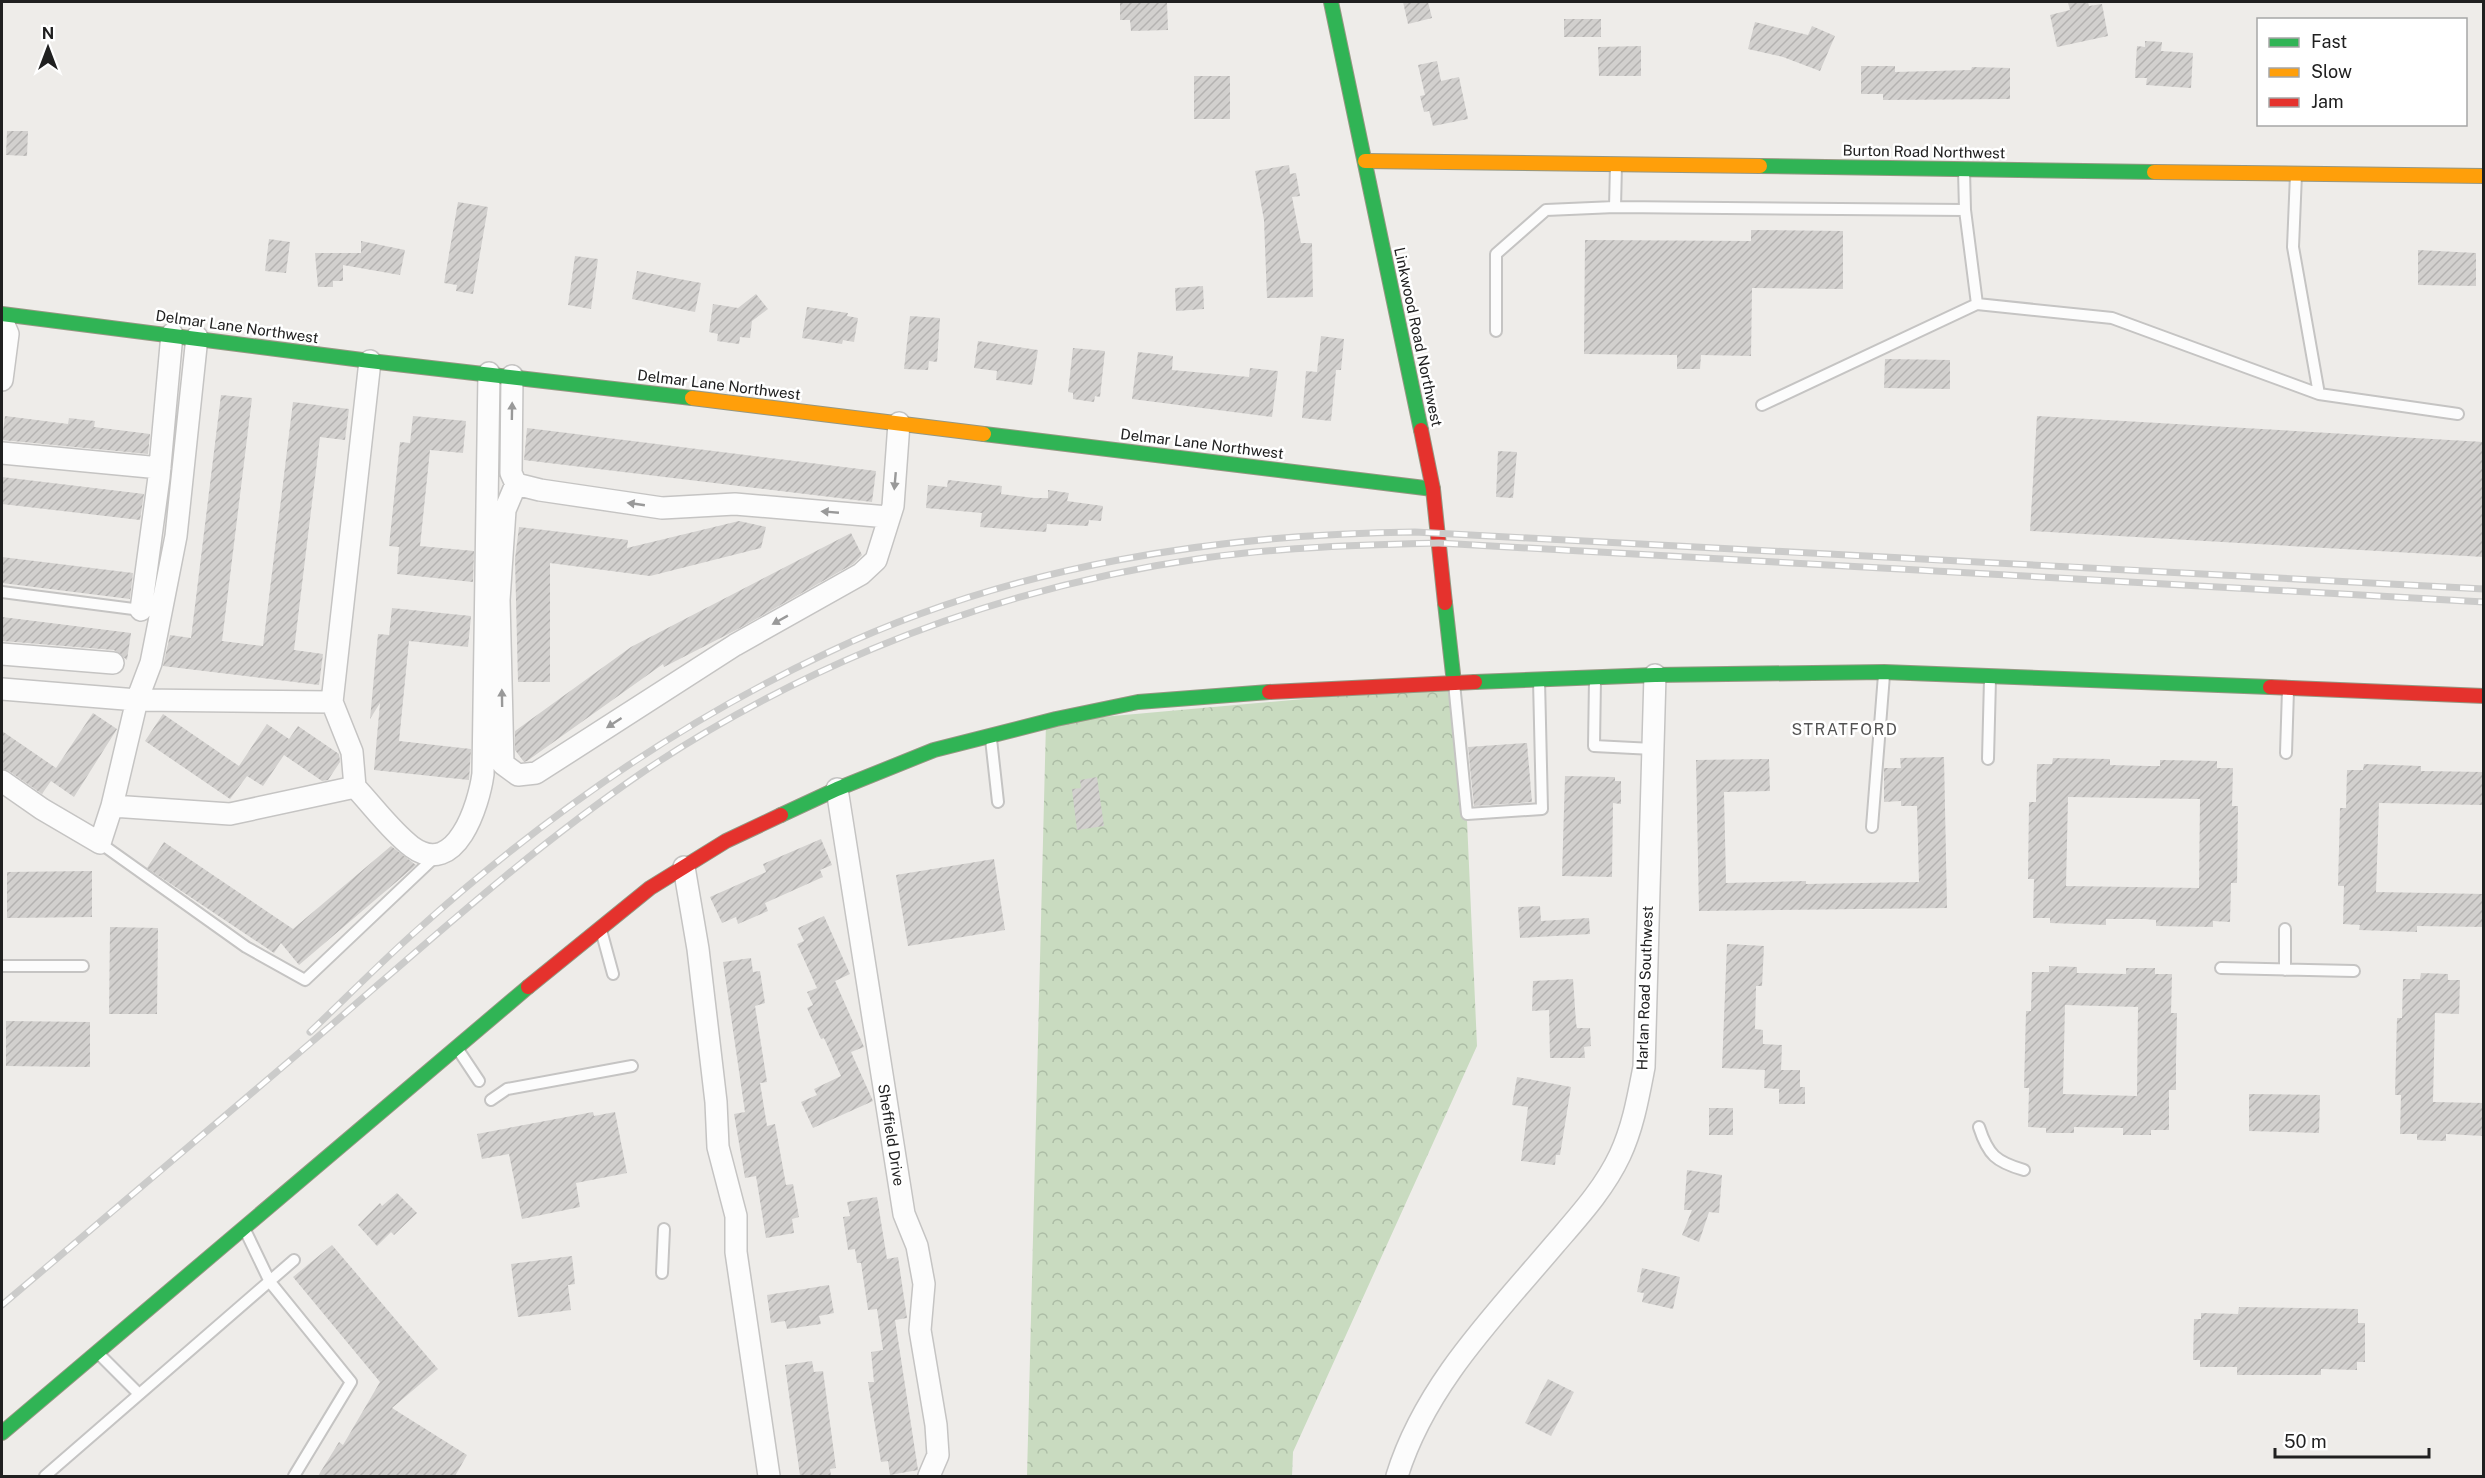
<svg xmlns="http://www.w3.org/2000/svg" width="2485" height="1478" font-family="'Public Sans',sans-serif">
<defs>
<pattern id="forest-crowns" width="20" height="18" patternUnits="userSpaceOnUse" patternTransform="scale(1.5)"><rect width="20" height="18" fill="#c9dbc0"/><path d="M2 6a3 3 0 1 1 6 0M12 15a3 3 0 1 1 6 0" fill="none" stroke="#acbca5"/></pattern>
<pattern id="building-hatch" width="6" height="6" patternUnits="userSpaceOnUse" patternTransform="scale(1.5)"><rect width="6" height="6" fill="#d2d0ce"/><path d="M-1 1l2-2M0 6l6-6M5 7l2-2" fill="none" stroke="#b4b2b1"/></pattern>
</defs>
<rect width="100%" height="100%" fill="#eeece9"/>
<path fill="url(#forest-crowns)" d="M1461,685L1477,1046L1293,1452L1292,1476H1027L1046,722Z"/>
<path fill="url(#building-hatch)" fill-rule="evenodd" d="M1120,2H1167L1168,30L1131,31L1130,20H1120Z
M1403,2H1428L1432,18L1408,24Z
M2088,2L2089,6L2102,4L2108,36L2057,47L2050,15L2070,10L2068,3Z
M1564,19H1601V37H1564Z
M1755,22L1808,35L1812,26L1835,36L1820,71L1783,57L1748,49Z
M2145,41L2162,42L2161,51L2193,53L2191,88L2146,85L2147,78H2135L2137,46L2145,47Z
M1641,46V76H1599L1598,47Z
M1437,61L1441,81L1459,77L1468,119L1433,126L1429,111L1424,112L1420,96L1425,95L1418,65Z
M1861,66H1895V72L1971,70L1972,67L2010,68V99L1883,100V94H1861Z
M1194,76H1230V119H1194Z
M7,131H28L27,156L6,155Z
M1289,165L1290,174L1296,173L1300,196L1292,197L1301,243H1312L1313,297L1267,298L1264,220L1255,171Z
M458,202L488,207L473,294L456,291L457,285L444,283Z
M1751,230L1843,231V289L1752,288L1751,356L1701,355L1700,369H1677V355L1584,354L1585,240L1751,241Z
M269,239L290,242L286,273L265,271Z
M361,241L405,250L400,275L343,265V281H333V287H318L315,253H361Z
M2418,250L2476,253V286L2418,285Z
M575,256L598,259L591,309L568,305Z
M637,271L701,283L695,312L632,299Z
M1203,286L1204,309L1176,311L1175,288Z
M756,294L768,309L752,321L750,338L740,337L739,344L717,341L718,334L709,332L713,304L738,308Z
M807,307L848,313L847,316L858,318L854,342L843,340L842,344L802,338Z
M910,316L940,318L937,362L929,361L928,370L904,369Z
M1321,336L1344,339L1341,370H1336L1331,421L1302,418L1306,371L1317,372Z
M978,341L1038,350L1032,385L996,380L997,371L974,368Z
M1073,348L1105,351L1100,397L1095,396L1094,402L1073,399V393L1068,392Z
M1138,352L1173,356L1172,370L1249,377L1250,368L1278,371L1272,417L1132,399Z
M1885,359L1950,360V389L1884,388Z
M221,395L252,398L222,641L263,646L293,402L349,409L345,440L320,437L294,650L323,654L319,685L163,666L170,635L191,638Z
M5,416L68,424L69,418L95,421L94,427L150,434L148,454L2,440Z
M413,416L466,421L463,453L430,450L420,546L474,551L473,582L397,574L399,547L389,546L400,442L410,443Z
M2037,416L2484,442V557L2030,531Z
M527,428L876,471L872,502L524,460Z
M1498,451L1517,452L1513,498L1496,497Z
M2,477L144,494L140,520L2,504Z
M948,480L1002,486L1001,494L1034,498H1048V490L1069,493L1067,501L1103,506L1101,521L1089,520L1088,526L1047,524L1046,532L980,527L982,513L926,508L928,485L947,487Z
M739,521L766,527L761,548L650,576L550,563V682H518L515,559L519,527L628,540L627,548Z
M851,533L862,555L853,564L740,628L664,667L663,664L527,761L524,762L515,750V731L631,647Z
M2,557L133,573L130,599L2,583Z
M392,608L471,616L468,647L409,641L399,741L471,749L469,780L374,770L380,703L370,719L378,634L389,635Z
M2,617L131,633L127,660L114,650L2,641Z
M93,713L117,729L74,797L51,781L42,794L9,771L2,769V731L56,768Z
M163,714L239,766L267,724L289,739L298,726L339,754L340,762L328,780L322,781L284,755L263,786L247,776L230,799L145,741Z
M1527,743L1532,802L1474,806L1468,747Z
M1944,757L1947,908L1699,911L1696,760L1769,759L1770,791L1724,792L1726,883L1806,881V884L1919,882L1917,806H1901V801L1884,802V768H1901L1900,758Z
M2053,758L2110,759V765L2148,766H2160V760L2217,761V768H2233L2232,806H2238L2237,883H2231L2230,922L2213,921V927L2156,926V920L2145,919H2106V925L2050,923V918H2033L2034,879H2028L2029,802H2036L2037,764H2052ZM2068,797L2200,799L2199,888L2066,886Z
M2364,764L2421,766V771L2484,772V805L2379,803L2376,892L2484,894V927L2417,926V932L2359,930L2360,925L2343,924L2344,886H2338L2340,808H2346L2347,770H2363Z
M1565,776L1615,777V781H1621V804L1613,803L1612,877L1562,876Z
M1097,777L1104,826L1077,830L1072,789L1081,788L1080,780Z
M821,839L832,865L820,870L823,877L765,903L768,911L738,924L736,917L722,923L710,897L766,872L763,864Z
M164,842L293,929L391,846L416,865L299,965L281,943L274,953L147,868Z
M994,859L1005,930L908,946L896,875Z
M92,871V917L7,918V872Z
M1540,906L1541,921L1589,918L1590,934L1520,938L1518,907Z
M824,916L850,974L835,981L864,1047L851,1052L873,1101L813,1128L801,1102L817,1095L814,1089L841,1076L824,1038L821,1039L807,1008L813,1005L807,992L817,988L797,944L804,941L798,928Z
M110,927L158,928L157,1014H109Z
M1727,944L1764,946L1762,986H1756L1755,1029L1763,1030V1044L1782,1045L1781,1070H1800V1087H1805V1104H1779V1089L1764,1088L1765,1070L1722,1068Z
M751,958L753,972L760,971L765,1003L755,1006L767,1082L760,1083L767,1126L775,1124L786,1185L793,1184L799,1217L792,1219L794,1233L766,1238L756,1176L745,1178L734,1114L745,1112L723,962Z
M2049,966L2077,967V973L2126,974V968H2155V974H2172L2171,1013H2177L2176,1062V1090H2169V1130H2151V1135H2123V1128L2074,1127V1133H2046V1128L2028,1127L2029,1088H2024L2026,1011H2031L2032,972H2049ZM2065,1005L2138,1007L2137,1096L2063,1094Z
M2421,973L2448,974V980H2460L2459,1014L2435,1013L2433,1102L2484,1103V1136L2446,1134V1141L2417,1140V1134H2400L2401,1095H2395L2397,1018H2402L2403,979H2420Z
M1573,979L1576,1023L1577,1028H1590L1591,1046L1584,1047L1585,1058H1550L1549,1010L1532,1011L1533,981Z
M6,1021L90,1022V1067L6,1066Z
M1517,1077L1571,1087L1560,1155H1556L1555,1165L1521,1161L1528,1107L1512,1105Z
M2249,1094L2320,1095L2319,1133L2249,1131Z
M1709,1108H1733V1135H1709Z
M593,1112L594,1116L615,1112L627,1173L576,1183L580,1207L522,1219L509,1154L482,1159L477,1134Z
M1687,1170L1722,1175L1719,1213L1709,1212L1699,1242L1682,1235L1692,1210H1684Z
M397,1193L417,1213L394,1235L391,1232L377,1246L358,1225L380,1203L382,1206Z
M877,1197L887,1259L898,1257L907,1318L895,1320L918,1470L890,1475L888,1461L881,1462L868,1382H874L871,1352L883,1350L877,1309L868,1310L861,1263H857L855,1249L848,1250L843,1217L850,1216L847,1202Z
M332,1245L438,1369L392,1408L467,1455L455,1476H318L339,1442L343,1445L380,1382L293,1277Z
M572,1256L575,1284L568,1285L571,1310L518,1317L511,1264Z
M1642,1268L1680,1277L1673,1309L1642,1302L1644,1293L1637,1292Z
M829,1285L834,1313L819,1316L821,1324L787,1329L785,1321L771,1323L767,1295Z
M2239,1307L2358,1309V1323H2365V1362H2357V1370L2321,1369V1375H2237V1367H2200V1360H2193L2194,1319H2201V1313L2238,1314Z
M812,1361L814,1372L823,1371L836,1468L830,1469L831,1476H800L785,1365Z
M1548,1379L1574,1392L1551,1436L1525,1423Z"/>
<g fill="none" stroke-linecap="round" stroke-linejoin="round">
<defs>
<path id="lane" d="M1616,165L1615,207L1965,210
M1964,170L1965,210L1977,304L2112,318L2319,394
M2296,174L2293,247L2319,394L2458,414
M1496,331V254L1546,210L1615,207
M1762,405L1977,304
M2,592L141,610
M1595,679L1594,746L1653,749
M1454,683L1467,814L1542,809L1539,680
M991,739L998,802
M2286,753L2288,690
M1988,759L1990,679
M1872,827L1884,675
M100,843L246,947L305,980L437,855
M601,930L613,974
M2,966H83
M2221,968L2354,971
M2285,970V929
M457,1048L479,1081
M491,1100L507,1089L632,1066
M1979,1127C1988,1155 1996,1162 2024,1170
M245,1230L270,1282L351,1382L294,1476
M662,1273L664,1229
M99,1354L139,1394
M45,1476L294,1260"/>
<path id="street" d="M2,320L8,334L2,380
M197,337L176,536L151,663L137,700L112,806L230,814L355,787C373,806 391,831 412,847C456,879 479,804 483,774L489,373
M512,376L511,473L516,484L540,490L662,508L735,504L888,517
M2,453L160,468
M516,484L505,510L499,600L503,764L518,775L536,773L735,645L861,574L876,560L893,506L899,423
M141,610L159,477L172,334
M2,654L113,663
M2,689L137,700L332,702
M2,781L42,809L100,843L112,806
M355,787L352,752L332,702L370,361
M837,789L904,1214L917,1246L924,1284L920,1330L936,1425L938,1455L929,1476
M684,867L698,949L716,1102L718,1147L736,1216V1252L769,1476
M1397,1476C1425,1385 1495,1315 1555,1244C1579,1216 1604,1189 1620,1155C1633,1127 1638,1098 1644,1067L1655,675"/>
<path id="fast" d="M1331,2L1421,430
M1760,166L2154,172
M2,314L370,361L692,398
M984,434L1433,489
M1445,603L1454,683
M1475,682L1655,675L1884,672L2270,687
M781,815L837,789L934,750L1056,719L1138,702L1269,692
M2,1433L528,987"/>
<path id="slow" d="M1365,161L1760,166
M2154,172L2484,176
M692,398L984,434"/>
<path id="jam" d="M1421,430L1433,489L1445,603
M2270,687L2484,696
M1269,692L1475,682
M528,987L650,888L726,841L781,815"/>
</defs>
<use href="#lane" stroke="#c5c4c3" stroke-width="14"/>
<use href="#street" stroke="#c5c4c3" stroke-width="24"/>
<use href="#fast" stroke="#959782" stroke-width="16"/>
<use href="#slow" stroke="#959782" stroke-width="16"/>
<use href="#jam" stroke="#959782" stroke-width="16"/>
<use href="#lane" stroke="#fcfcfc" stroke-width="10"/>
<use href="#street" stroke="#fcfcfc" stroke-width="21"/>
<use href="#fast" stroke="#30b455" stroke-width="14"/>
<use href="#slow" stroke="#ff9f0a" stroke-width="14"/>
<use href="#jam" stroke="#e5322d" stroke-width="14"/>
<defs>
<path id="rail" d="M310,1032C345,999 379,964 415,932C538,821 679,722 829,652C1010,566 1217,534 1415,532L2484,589
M2,1305C115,1209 229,1113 342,1016C439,932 536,845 643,772C714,724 793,682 872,649C977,605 1091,574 1204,558C1282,547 1361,545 1439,543L2484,602"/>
</defs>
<use href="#rail" stroke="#cbcbca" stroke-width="7"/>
<use href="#rail" stroke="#fff" stroke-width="4.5" stroke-dasharray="14" stroke-linecap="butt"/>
</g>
<defs><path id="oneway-solid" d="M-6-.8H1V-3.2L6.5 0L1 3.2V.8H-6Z" transform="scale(1.5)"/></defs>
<g fill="#999">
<use href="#oneway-solid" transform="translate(512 411) rotate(-89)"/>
<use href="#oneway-solid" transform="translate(895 481) rotate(95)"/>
<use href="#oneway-solid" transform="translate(636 504) rotate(-172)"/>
<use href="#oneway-solid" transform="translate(830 512) rotate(-175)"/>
<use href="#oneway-solid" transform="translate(780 620) rotate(151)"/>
<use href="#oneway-solid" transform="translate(502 698) rotate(-91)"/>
<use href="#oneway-solid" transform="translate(614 723) rotate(147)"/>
</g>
<g text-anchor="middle" stroke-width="5" stroke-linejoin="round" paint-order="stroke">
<g font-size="15" fill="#202020" stroke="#fff">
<text transform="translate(1924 152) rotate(1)" y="5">Burton Road Northwest</text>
<text transform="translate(237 327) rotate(8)" y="5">Delmar Lane Northwest</text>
<text transform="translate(1418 337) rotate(78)" y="5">Linkwood Road Northwest</text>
<text transform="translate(719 385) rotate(7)" y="5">Delmar Lane Northwest</text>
<text transform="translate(1202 444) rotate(7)" y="5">Delmar Lane Northwest</text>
<text transform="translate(1645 988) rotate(-88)" y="5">Harlan Road Southwest</text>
<text transform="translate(891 1135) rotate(81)" y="5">Sheffield Drive</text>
</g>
<g font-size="16" letter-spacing="1.5" fill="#535353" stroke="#fff">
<text x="1845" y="735">STRATFORD</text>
</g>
</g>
<rect width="2485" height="1478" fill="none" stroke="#202020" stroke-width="6"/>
<rect x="2257" y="18" width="210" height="108" fill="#ffffff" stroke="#a6a6a6" stroke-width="1.5"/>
<rect x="2269" y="38" width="30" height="9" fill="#30b455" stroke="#a6a6a6" stroke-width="1.5"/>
<text x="2311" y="48" font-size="18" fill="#202020">Fast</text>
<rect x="2269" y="68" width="30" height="9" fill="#ff9f0a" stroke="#a6a6a6" stroke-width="1.5"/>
<text x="2311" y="78" font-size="18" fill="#202020">Slow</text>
<rect x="2269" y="98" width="30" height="9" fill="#e5322d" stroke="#a6a6a6" stroke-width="1.5"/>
<text x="2311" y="108" font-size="18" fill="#202020">Jam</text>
<g transform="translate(48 48)" stroke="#ffffff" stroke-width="4.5" paint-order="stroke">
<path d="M0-4.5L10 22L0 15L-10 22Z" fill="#202020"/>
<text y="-9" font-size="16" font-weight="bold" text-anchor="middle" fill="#202020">N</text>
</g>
<path d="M2275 1448v9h154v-9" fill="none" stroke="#202020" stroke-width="3"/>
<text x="2284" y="1448" font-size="18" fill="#202020" stroke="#ffffff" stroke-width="4.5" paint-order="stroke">50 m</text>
</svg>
